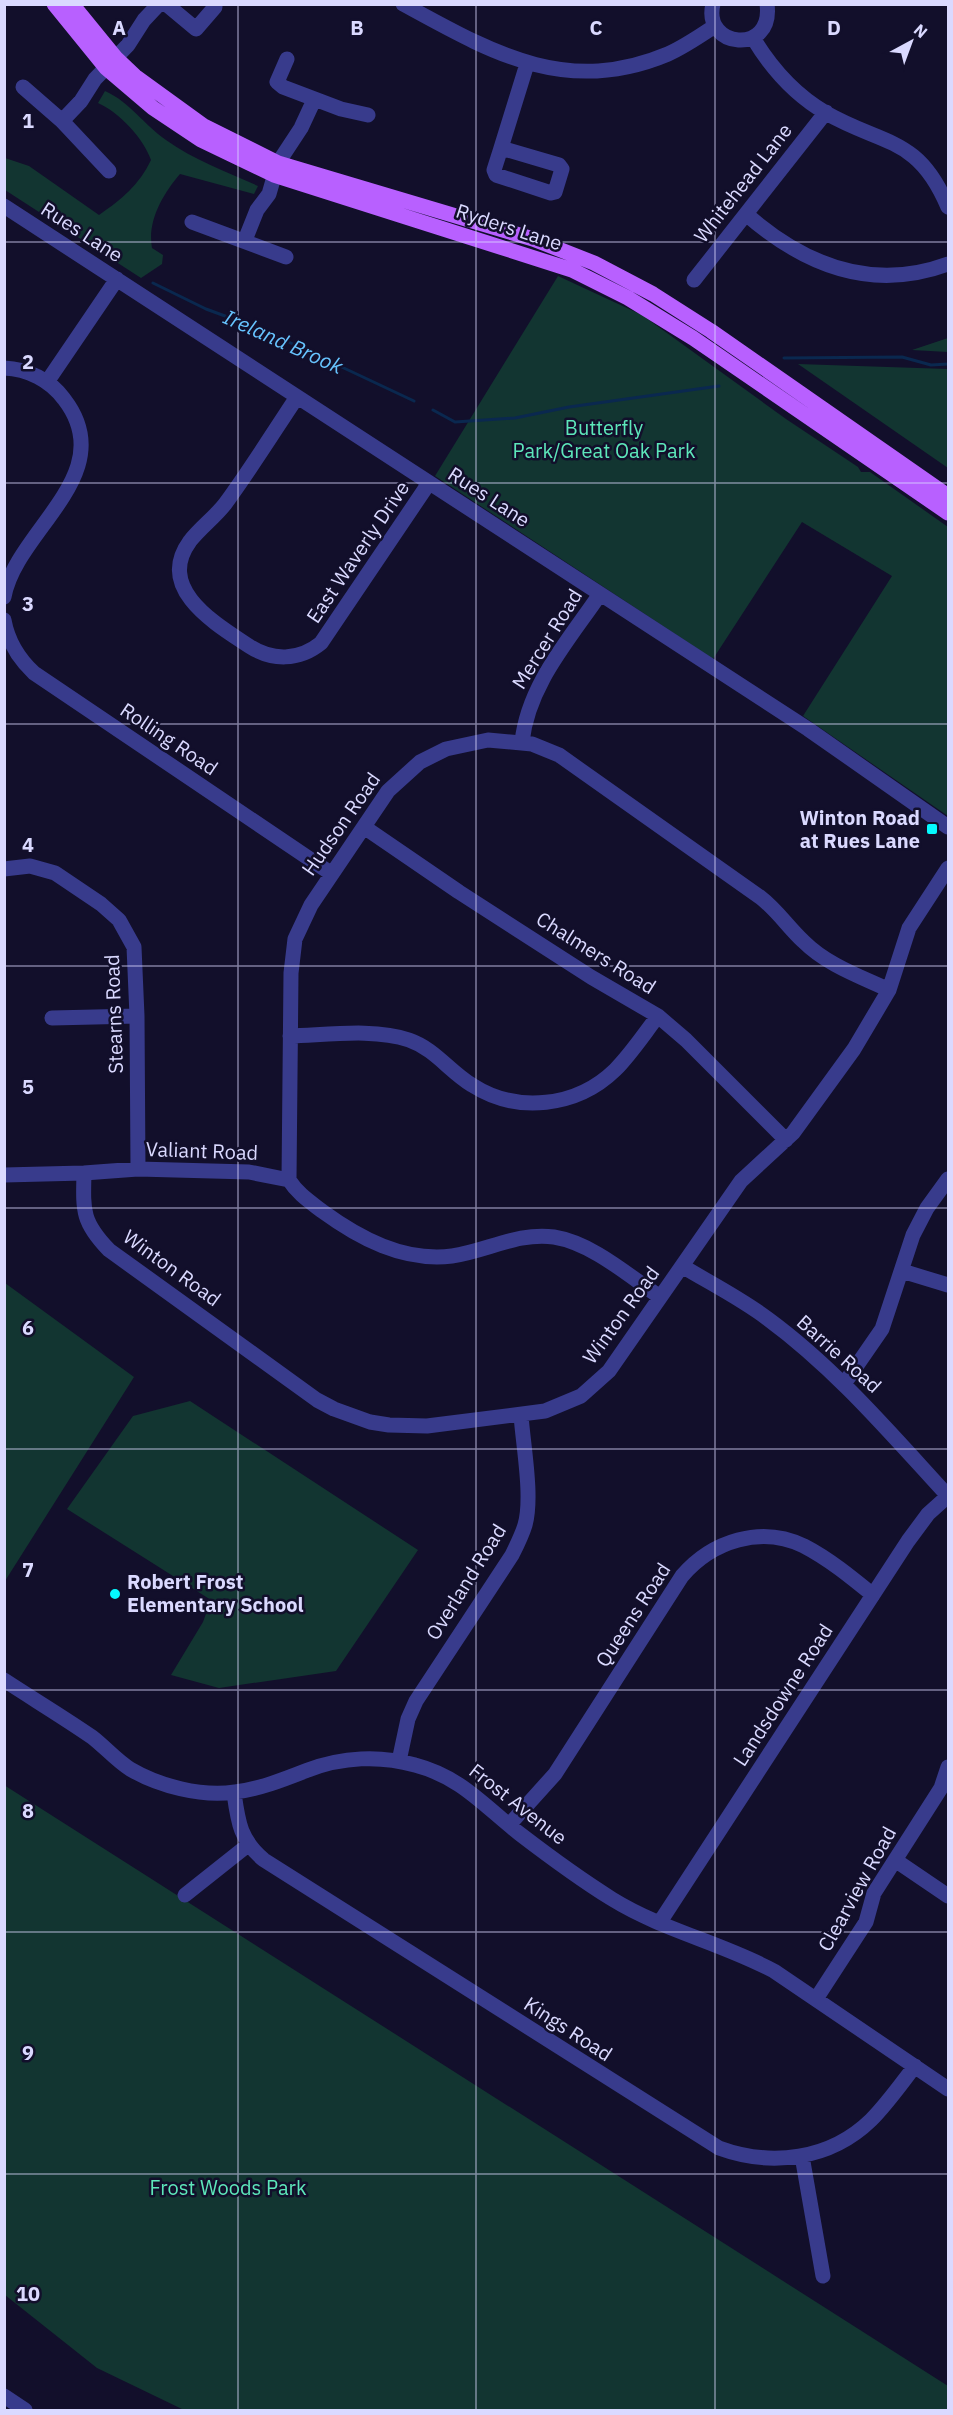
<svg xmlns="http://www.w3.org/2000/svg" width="953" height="2415" font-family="'IBM Plex Sans',sans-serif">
<rect width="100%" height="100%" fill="#120f2b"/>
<path fill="#123531" d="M105,91C130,102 144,125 166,140C194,160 227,172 258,186L254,194L180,174C163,194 147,221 152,248L163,255L162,264L141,278L5,190V158L29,166L99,215C122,199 139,185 151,160C144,139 119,112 98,103Z
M558,276L642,315L786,419L858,467L861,472H870L948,527V816L803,716L892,576L802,522L713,659L435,476Z
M948,338V352L912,350Z
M798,364L948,369V468Z
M5,1283L134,1377L5,1581Z
M190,1401L418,1550L336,1671L219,1688L171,1675L203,1622L211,1600L67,1509L133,1416Z
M4,1785L948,2386V2410H184L97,2368L5,2295Z"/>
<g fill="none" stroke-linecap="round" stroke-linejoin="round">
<path stroke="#0a284f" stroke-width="3" d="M153,283L206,309L263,330L414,401
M784,358L902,357L931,365L948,364
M433,410L455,422L515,418L569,407L719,386"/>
<path stroke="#383b8c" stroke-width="15" d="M166,4L196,29L215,7
M403,4C491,52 566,97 668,54C684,47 700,36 715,26
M713,4C702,48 774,56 767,4
M753,38C771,68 795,95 826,113C884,146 918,136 948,207
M287,59L277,82L283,87L341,109L368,115
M23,87L62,121L109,171
M62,121L81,101L95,79L128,45L144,20L159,4
M501,148L559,165L562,169L555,192L551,193L496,175L494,170Z
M501,148L527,64
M4,206L808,729L948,827
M746,214C804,265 872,292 948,264
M192,222L286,257
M245,240L257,210L269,194L278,163L301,128L314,100
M694,280L826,112
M4,368C28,369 50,380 64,399C122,474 16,530 4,597
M47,382L117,279
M297,397C273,433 250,470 225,504C215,517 200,528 190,541C155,589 216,624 249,646C272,661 299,661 321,643L429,483
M4,620C8,642 18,658 34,673L332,874
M522,742C528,685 569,640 600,594
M364,827L459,892L591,977L658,1016L686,1040L786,1140
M4,869L30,866L55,873L101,904L119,920L134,947L137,1016L138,1169
M52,1018L137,1016
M290,1036C326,1035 375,1028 409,1040C435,1049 449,1071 472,1085C517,1114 577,1107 615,1070C631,1054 644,1034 658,1016
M84,1173C83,1211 82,1222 109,1250L317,1400L334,1409L370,1422L389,1425L427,1426L545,1411L581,1396L609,1371L741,1181L793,1133L854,1049L889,990L909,928L948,868
M4,1175L84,1173L138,1169L249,1172L289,1180C298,1194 309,1201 322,1211C359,1238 403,1262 452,1256C487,1251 518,1232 554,1237C592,1243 629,1276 660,1297
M289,1180L291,973L295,939L311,905L388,791L420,762L446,749L488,740L532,744L559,755L760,897C777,910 788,927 803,941C827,965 859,976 889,990
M682,1266C710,1283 742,1299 768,1319C836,1369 891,1434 948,1496
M902,1271L948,1285
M844,1384L882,1329L913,1235L927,1208L948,1179
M4,1680C33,1699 63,1717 92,1737C105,1747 116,1760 130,1769C159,1786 201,1797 235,1792C260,1789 285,1779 308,1770C342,1757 380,1755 415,1765C461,1777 484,1806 520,1834C550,1857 580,1879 612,1899C662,1930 722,1943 774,1971L948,2089
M399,1761L408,1719L416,1701L512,1555C517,1545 522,1535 525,1525C533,1497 523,1445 521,1415
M234,1793C238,1822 240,1840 264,1860L719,2148C771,2167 830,2160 871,2120C887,2104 901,2084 915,2066
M509,1825L555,1774L682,1576C712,1541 761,1525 804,1546C829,1559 851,1577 873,1595
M895,1860L948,1896
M185,1895L248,1845
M660,1922L908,1541L928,1514L948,1496
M816,1999L866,1922L874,1893L941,1788L948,1767
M802,2156L823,2276
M4,2396L25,2410"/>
<path stroke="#b860ff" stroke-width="15" d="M54,4L106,68L153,108L201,140L274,175L572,270L628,298L693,338L948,513
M72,4L116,58L135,76L204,126L278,163L533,239L594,263L653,294L711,331L948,496"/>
</g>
<path fill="none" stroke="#dad9ff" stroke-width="1.5" stroke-opacity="0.55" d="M238,4V2410M476,4V2410M715,4V2410M4,242H948M4,483H948M4,724H948M4,966H948M4,1208H948M4,1449H948M4,1690H948M4,1932H948M4,2174H948"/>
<g fill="#05f9ff" stroke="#120f2b" stroke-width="2">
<rect x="926" y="823" width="12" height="12" rx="3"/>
<circle cx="115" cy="1594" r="6"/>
</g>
<g text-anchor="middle" stroke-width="5" stroke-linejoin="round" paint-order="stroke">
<g font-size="20" fill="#dad9ff" stroke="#120f2b">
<text transform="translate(743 183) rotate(-52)" y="7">Whitehead Lane</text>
<text transform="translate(509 227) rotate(18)" y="7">Ryders Lane</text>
<text transform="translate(82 232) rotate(33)" y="7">Rues Lane</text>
<text transform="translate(489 497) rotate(33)" y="7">Rues Lane</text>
<text transform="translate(358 552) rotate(-56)" y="7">East Waverly Drive</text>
<text transform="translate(547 639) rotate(-58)" y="7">Mercer Road</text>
<text transform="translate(169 739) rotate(34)" y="7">Rolling Road</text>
<text transform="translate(341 824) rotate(-55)" y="7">Hudson Road</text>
<text transform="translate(596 953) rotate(32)" y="7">Chalmers Road</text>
<text transform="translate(114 1014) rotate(-92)" y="7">Stearns Road</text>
<text transform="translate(202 1151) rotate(2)" y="7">Valiant Road</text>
<text transform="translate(172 1268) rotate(36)" y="7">Winton Road</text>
<text transform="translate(621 1315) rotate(-54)" y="7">Winton Road</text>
<text transform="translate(839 1354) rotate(42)" y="7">Barrie Road</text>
<text transform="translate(466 1582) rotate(-58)" y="7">Overland Road</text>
<text transform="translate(633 1615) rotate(-57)" y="7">Queens Road</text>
<text transform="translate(783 1695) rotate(-57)" y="7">Landsdowne Road</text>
<text transform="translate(518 1804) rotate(38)" y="7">Frost Avenue</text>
<text transform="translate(857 1889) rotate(-61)" y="7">Clearview Road</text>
<text transform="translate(568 2029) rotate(33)" y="7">Kings Road</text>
</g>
<g font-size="20" fill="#5de7ba" stroke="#120f2b">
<text x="604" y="435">Butterfly<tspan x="604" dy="23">Park/Great Oak Park</tspan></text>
<text x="228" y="2195">Frost Woods Park</text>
</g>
<g font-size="20" font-weight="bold" fill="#dad9ff" stroke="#120f2b" text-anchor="end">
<text x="920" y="825">Winton Road<tspan x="920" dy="23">at Rues Lane</tspan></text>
<text x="127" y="1589" text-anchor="start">Robert Frost<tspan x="127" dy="23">Elementary School</tspan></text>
</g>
<g font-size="21" font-style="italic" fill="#67c4ff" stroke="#120f2b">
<text transform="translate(283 342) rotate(24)" y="7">Ireland Brook</text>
</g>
</g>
<g font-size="20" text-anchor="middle" font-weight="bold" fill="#dad9ff" stroke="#120f2b" stroke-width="5" stroke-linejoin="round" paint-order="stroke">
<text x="119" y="35">A</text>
<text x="357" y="35">B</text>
<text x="596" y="35">C</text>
<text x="834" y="35">D</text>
<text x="28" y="128">1</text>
<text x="28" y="369">2</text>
<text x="28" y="611">3</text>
<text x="28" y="852">4</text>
<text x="28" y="1094">5</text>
<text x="28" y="1335">6</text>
<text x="28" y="1577">7</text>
<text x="28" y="1818">8</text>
<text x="28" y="2060">9</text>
<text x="28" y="2301">10</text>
</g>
<rect width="953" height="2415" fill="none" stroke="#dad9ff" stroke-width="12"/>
<g transform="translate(911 42) rotate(41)" stroke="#120f2b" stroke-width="4.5" paint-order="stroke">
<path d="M0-4.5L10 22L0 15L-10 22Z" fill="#dad9ff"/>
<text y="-9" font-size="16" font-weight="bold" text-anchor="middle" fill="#dad9ff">N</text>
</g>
</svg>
